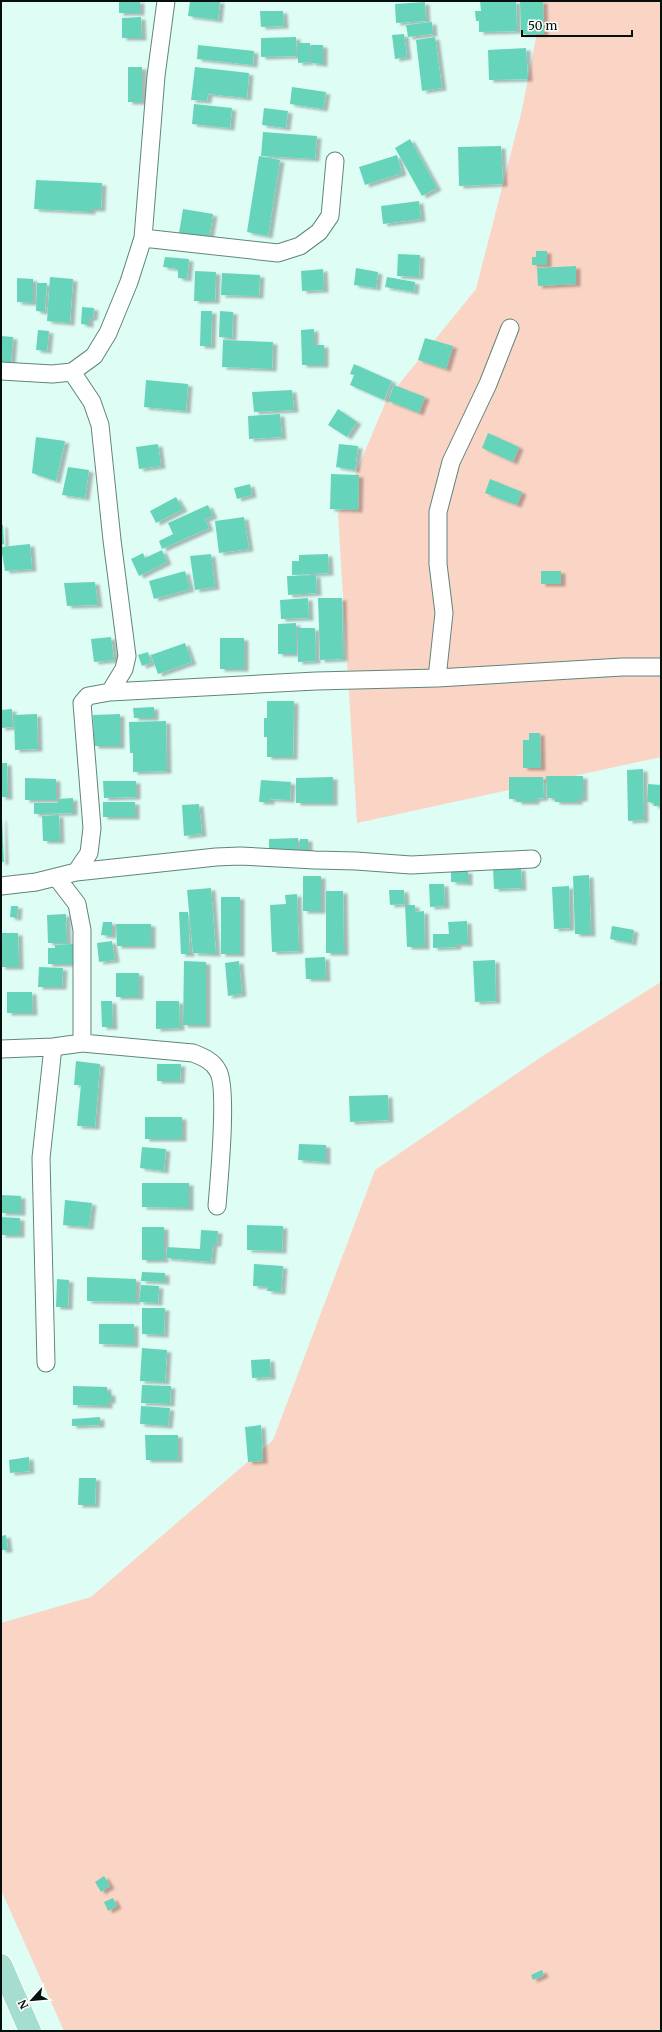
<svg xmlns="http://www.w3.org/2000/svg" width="662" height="2032" font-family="Merriweather,serif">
<defs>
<filter id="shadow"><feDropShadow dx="4.5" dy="2.5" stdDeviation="1" flood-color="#0004"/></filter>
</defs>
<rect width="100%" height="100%" fill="#defdf4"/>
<path fill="#fad4c4" d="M543,1H661V757L357,823L338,515L387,399L476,289L522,110Z
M661,982V2031H64L1,1890V1623L91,1597L273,1440L375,1170L544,1055Z"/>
<path fill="#66d4ba" filter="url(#shadow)" d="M119,1H140V13H119Z
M190,1H220L218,20L188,16Z
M480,1H516L517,31L479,32V21H476L475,11H481Z
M520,1H543L544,34H521Z
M425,2L426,21L396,23L395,4Z
M260,11H283L284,26L261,27Z
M141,17L142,38H122V18Z
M432,22L433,34L408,37L406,25Z
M404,34L407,57L395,59L392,35Z
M296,37L297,56L261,57V38Z
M435,37L442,88L422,91L416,40Z
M298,43H310V62L298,63Z
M198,45L254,51L253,65L197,59Z
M311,45H323V64L311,63Z
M526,48L528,79L489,80L488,50Z
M128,67H142V102H128Z
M195,67L249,73L247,98L208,94L207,101L191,100Z
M292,87L326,92L323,109L290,104Z
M194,104L232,108L230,128L192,124Z
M264,108L288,111L286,128L262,125Z
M263,132L317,136L315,159L261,156Z
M410,139L437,188L422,196L395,148Z
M501,146L503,184L459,186L458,147Z
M397,155L402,173L365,185L359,167Z
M259,156L280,160L268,236L247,232Z
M36,180L102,183L101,209H91V212L34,209Z
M419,201L421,219L383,224L381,206Z
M183,209L213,214L209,238L179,233Z
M536,251H547V265H532V257H536Z
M398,254L420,255L419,277L397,276Z
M165,257L189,259L187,279L178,278V269L163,267Z
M576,266V284L538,286L537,268Z
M356,268L378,272L376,288L354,285Z
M323,269L324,290L302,291L301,271Z
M195,271L216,272L215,301H194Z
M222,273L260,275L259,296L221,295Z
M50,277L73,279L70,323L47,321Z
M387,277L415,282L414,292L385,287Z
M17,278L33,279V303L17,302Z
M37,283H47L45,312L36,311Z
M82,307L94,308L93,318H89V325L81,324Z
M201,311H212L211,346H200Z
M220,311L233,312L232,338L219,337Z
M314,329V345H324V365H302L301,330Z
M38,330L49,331L47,351L36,350Z
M1,336L13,337L11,362H7L6,365L1,364Z
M425,338L453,346L446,369L418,360Z
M223,340L273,342L272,369L222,367Z
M354,364L392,381L384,400L350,385L354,375L350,374Z
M146,380L188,384L186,411L144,407Z
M394,385L425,397L419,413L388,401Z
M292,390L294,410L254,412L252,392Z
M338,409L357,422L347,437L328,425Z
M280,414L282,437L249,439L248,416Z
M488,433L519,447L513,462L482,448Z
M36,437L65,441L56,481L32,473Z
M158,444L161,466L139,469L136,447Z
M339,444L358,446L355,470L336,467Z
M68,467L89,470L85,498L62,495Z
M331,474L359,475L358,510L330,509Z
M490,479L522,492L517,505L485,493Z
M250,484L252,495L237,499L234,488Z
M176,497L183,509L156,523L150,511Z
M208,505L213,516L205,519L209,528L162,549L159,541L173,534L168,523Z
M244,517L249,549L219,553L215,521Z
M1,525H3L4,544L1,545Z
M30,544L32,569L5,571L1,547Z
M162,550L167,562L139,576L131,559L143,553L145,558Z
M211,554L215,587L195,590L190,556Z
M328,554L329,573L292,575V561H299V555Z
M185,571L190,589L154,599L149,581Z
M541,571H561V584H541Z
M316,575L317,593L288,595L287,576Z
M95,582L98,605L67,606L64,583Z
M308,598L309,618L281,619L280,600Z
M318,598H342L343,659L320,660Z
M296,623V654H278V624Z
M297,628H315L316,661L298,662Z
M111,637L114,660L94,662L91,639Z
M220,638H244V669H220Z
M185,643L192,662L158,674L151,655Z
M148,652L151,663L142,666L138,655Z
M267,701H294L293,757H267V737H264V718H267Z
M154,707V718H134L133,708Z
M12,709L13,727L1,728V710Z
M37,714L38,749L15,750L14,715Z
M120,714V746H94L93,715Z
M166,721L167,771L133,772V753H130L129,722Z
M529,733H540L541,768H523V740H529Z
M1,763H7L8,797H1Z
M643,769L644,820L628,821L627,770Z
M546,776H583V799H578V802H555V798H547Z
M333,777V803H296V778Z
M509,777H543L544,798L535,799V802H517V799H509Z
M25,778L56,779V800H25Z
M261,780L291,782L290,800L270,799V802H259Z
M103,781H136V797L104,798Z
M648,784L661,785V806H654V803L647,802Z
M73,798V813L34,814V803H58V799Z
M103,802H135V817H103Z
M199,804L202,834L184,836L182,805Z
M59,815L60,841H43L42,816Z
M1,819H2L4,862H1Z
M298,838V853L269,852V839Z
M300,839H308V855H300Z
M521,868L522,888L494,889L493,869Z
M451,871H468V883L451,882Z
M589,875L591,934H575L573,876Z
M303,876H321V911H303Z
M429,884H444L445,906L430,907Z
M569,886L570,928L554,929L552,887Z
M211,888L216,954L193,953L187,890Z
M389,890H404L405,904L390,905Z
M326,891H343L344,953H326Z
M297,894L299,951L272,952L270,905L286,904L285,895Z
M221,897H240V954H221Z
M405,905H415V912L424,911L425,947H407Z
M11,906H18L17,918L10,917Z
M179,912H188L190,954H181Z
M66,914L67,943H48L47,915Z
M467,921L468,944H457V947L433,948V934H449L448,922Z
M103,922H112V936L101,935Z
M116,924H151V946H117Z
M612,926L634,930L632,943L610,939Z
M1,933H18L19,967H1Z
M112,941L115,960L99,962L97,943Z
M73,944V964H48V948H55V945Z
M325,957L326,979H306L305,958Z
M495,960L496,1001L475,1002L473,961Z
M184,961L206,962V1025H183Z
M239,961L242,994L228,996L225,963Z
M39,967L63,968L62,987H38Z
M116,973H139V997H116Z
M7,992H32L33,1013H7Z
M101,1001H112L113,1027H102Z
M156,1001H179L180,1028L156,1029Z
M76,1061L100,1064L95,1127L77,1126L81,1085H74Z
M157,1064H181L180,1081H157Z
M388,1095L389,1120L350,1122L349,1096Z
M145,1117H182V1139H145Z
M299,1144L326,1145V1162L298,1160Z
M142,1147L166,1149L164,1171L140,1168Z
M142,1183H189V1208L142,1207Z
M1,1195L21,1196V1213H1Z
M65,1200L92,1203L89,1227L63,1225Z
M1,1217L20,1218V1235H1Z
M247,1225L283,1226L282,1251L247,1250Z
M142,1227H164V1260H142Z
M201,1230L218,1231L217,1244H213L211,1262L166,1258L167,1247L200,1249Z
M254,1264L283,1266L281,1292L267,1291L268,1287L253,1286Z
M142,1272L165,1273V1282L141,1281Z
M87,1277L136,1279V1302L87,1301Z
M57,1279L69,1280L68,1307H56Z
M141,1285L159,1286L158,1303L139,1302Z
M142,1308H165L164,1335L142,1334Z
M99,1324H134V1345L99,1344Z
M142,1348L167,1350L165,1382L140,1381Z
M270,1359L271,1377L252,1378L251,1360Z
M142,1385L171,1386L170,1404L141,1403Z
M73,1386L107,1387V1393H111V1401H108V1406L73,1405Z
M141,1406L170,1408L168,1426L140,1424Z
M100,1417V1425L72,1426V1419Z
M261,1425L263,1461L248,1462L245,1427Z
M145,1435H178V1460H146Z
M29,1457L30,1471L10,1473L9,1460Z
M79,1478H96L95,1505H78Z
M6,1535L8,1550H1V1536Z
M104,1876L110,1886L101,1892L95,1882Z
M113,1898L117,1906L108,1911L104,1902Z
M542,1970L544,1975L533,1980L531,1975Z"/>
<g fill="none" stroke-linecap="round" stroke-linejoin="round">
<defs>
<path id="minor" d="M143,238L278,253L300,246L319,232L330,216L335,161
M1,371L52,374L72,372L94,356L108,333L129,282L143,238L156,76L166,1
M72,372L92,402L100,425L112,540L127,656L124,669L110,692L88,696L82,703L92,828L89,853L76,872
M437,678L444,613L438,564V512L451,462L488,384L510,328
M110,692L316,681L437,678L622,667H661
M57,878L77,904L82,930V1043L193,1053C203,1057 213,1061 218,1071C228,1088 219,1181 217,1206
M1,886L36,882L76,872L216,857L240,856L315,860L356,861L411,865L532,859
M1,1049L53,1047L82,1043
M46,1363L41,1158L53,1047"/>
<path id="primary" d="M1,1965L30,2031"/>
</defs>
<use href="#minor" stroke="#61857b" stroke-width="19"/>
<use href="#primary" stroke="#fff" stroke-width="24"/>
<use href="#minor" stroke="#fff" stroke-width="17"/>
<use href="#primary" stroke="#a5ddd0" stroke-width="22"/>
</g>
<rect width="662" height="2032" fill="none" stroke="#04100d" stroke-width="4"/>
<g transform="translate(32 2000) rotate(243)" stroke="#ffffff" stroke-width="3" paint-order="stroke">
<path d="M0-3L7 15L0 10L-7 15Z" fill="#04100d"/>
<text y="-6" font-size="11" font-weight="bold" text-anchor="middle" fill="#04100d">N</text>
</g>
<path d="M522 30v6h110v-6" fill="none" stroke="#04100d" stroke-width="2"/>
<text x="528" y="30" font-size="12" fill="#04100d" stroke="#ffffff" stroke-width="3" paint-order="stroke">50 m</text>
</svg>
